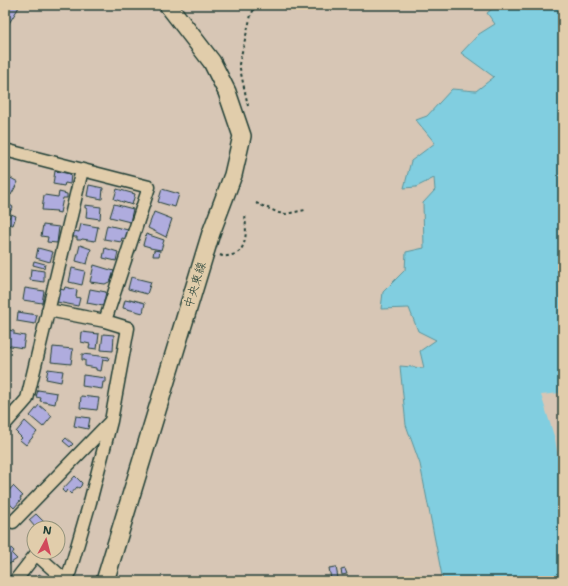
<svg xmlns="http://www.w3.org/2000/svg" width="568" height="586" font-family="'Shantell Sans','Klee One',sans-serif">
<rect width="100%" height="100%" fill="#d7c6b5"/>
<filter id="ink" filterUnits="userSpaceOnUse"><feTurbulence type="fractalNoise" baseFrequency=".025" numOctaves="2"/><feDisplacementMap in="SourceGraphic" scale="8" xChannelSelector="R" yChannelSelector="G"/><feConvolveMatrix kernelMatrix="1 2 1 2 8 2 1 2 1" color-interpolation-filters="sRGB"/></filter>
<g filter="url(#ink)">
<path fill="#81cee0" stroke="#5a949b" d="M497,5L523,8L527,5H563V581H443L420,464L406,425L400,366L424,368L420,351L436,340L418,331L409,308L381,309L383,292L405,270L406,252L424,248L423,203L435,190L434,178L416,187L404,188L411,161L435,143L416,120L427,116L452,89L476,91L494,77L461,53L479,34L495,24L487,13Z"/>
<path fill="#d7c6b5" d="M560,393L563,404V473L560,469L555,439L541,395Z"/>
<path fill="#afacde" stroke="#1f3d34" d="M6,5L19,7L8,25L5,23Z
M55,171L71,174L70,184L65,183L64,186L53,184Z
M7,176L18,182L11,195L5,191V180Z
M89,185L103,188L102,199L87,196Z
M117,189L135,194L132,205L114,199Z
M162,189L179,194L175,207L158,202Z
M59,192L67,194V198H63L60,213L56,212L57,211L42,210L44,195L58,197Z
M5,202L13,207L8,215L5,213Z
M114,204L133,209L130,222L110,217Z
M85,205L101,207L100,219L86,217L87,208H85Z
M154,212L172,219L166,237L148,228Z
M11,214L16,216L13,225L5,223L6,217L9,218Z
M81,224L98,227L95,241L82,239L81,240H77V237H73L74,231L79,232Z
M43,225L59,227L57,243L47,242L48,237L41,236Z
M107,225L128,230L126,239L122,238L121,242L104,239Z
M146,234L164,240L161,250L150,248V247L143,245Z
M80,245L91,249L87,264L76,261Z
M38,248L53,252L50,262L36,258Z
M105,248L118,252L116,261L103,258Z
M154,250L160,251L159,256H153Z
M34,261L45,264L44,268L33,265Z
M94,265L114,271L111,281L105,284L90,282Z
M72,268L85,271L82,285L69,282Z
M31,269L44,271V282L30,280Z
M131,277L151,282L147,294L128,289Z
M65,287L77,290L76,297L80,298L78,306L57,302L60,289L64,290Z
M25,288L44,291L42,303L23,300Z
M90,289L106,292L103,306L87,303Z
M130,299L145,303L143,313L123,308L125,300L130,301Z
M18,312L37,315L35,324L17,321Z
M7,330L14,331V334L25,336L23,348L5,345Z
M82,332L99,334L97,349L89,348L90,344L81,342Z
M103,334L114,335L113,351L101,350Z
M53,347L73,349L71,364L51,362Z
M82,354L109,357L108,360L103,359L101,371L96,370V368L85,366V360H82Z
M48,369L63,371L61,382L46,379Z
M83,375L106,378V382H103L102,389L82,386Z
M38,390L57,393L55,404L40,401L41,398L36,397Z
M81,396L99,398L97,410L80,408Z
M39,405L52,416L43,427L30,416Z
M76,416L90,418L88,429L74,426Z
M25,421L37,432L26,445L20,440L22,438L16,432Z
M66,438L73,444L70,447L63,441Z
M75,476L82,483L81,486L79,488L77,487L71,494L67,490L65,493L62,490Z
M13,486L23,496L20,498L21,500L14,508L6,500L8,497L5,495Z
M36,514L48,526L46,528L33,529L35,527L29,520Z
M8,545L14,551L12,554L17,559L6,566L5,548Z
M336,567L338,578L331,579L329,568Z
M345,569L347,574L342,575L341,570Z
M39,574L50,581H34Z"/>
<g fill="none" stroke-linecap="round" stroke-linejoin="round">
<defs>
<path id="minor" d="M5,150L149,187L105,321
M48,310L105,321L128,328L111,421L90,502L67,581
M5,424L27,399L82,170
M13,522L110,422
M15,581L36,554L66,581"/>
<path id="secondary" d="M105,581L211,233L233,175L242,136L227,92L212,62L168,5"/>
</defs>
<use href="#minor" stroke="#1f3d34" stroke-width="15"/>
<use href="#secondary" stroke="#1f3d34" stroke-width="20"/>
<path stroke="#1f3d34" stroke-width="2" stroke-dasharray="3 3" stroke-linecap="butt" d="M248,106L239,64L251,15L256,5
M256,203L279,213L286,214L305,210
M220,255C224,257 228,256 232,255C249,251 246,227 245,214"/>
<use href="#minor" stroke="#e1cdab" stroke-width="12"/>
<use href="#secondary" stroke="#e1cdab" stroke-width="17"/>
</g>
</g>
<g text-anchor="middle" stroke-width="4" stroke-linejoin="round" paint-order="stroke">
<g font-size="12" fill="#1f3d34" stroke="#e1cdab">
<text transform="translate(195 285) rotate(-73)" y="4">中央東線</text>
</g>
</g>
<rect width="568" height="586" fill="none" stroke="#e1cdab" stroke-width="20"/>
<rect x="10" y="10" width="548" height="566" fill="none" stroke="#1f3d34" stroke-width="1.5" filter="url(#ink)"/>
<g transform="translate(46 540) rotate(7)"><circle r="19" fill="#e1cdab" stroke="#93937b"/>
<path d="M0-3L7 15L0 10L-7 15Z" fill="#d1495b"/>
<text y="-6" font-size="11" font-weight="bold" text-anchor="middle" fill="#1f3d34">N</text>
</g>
</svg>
